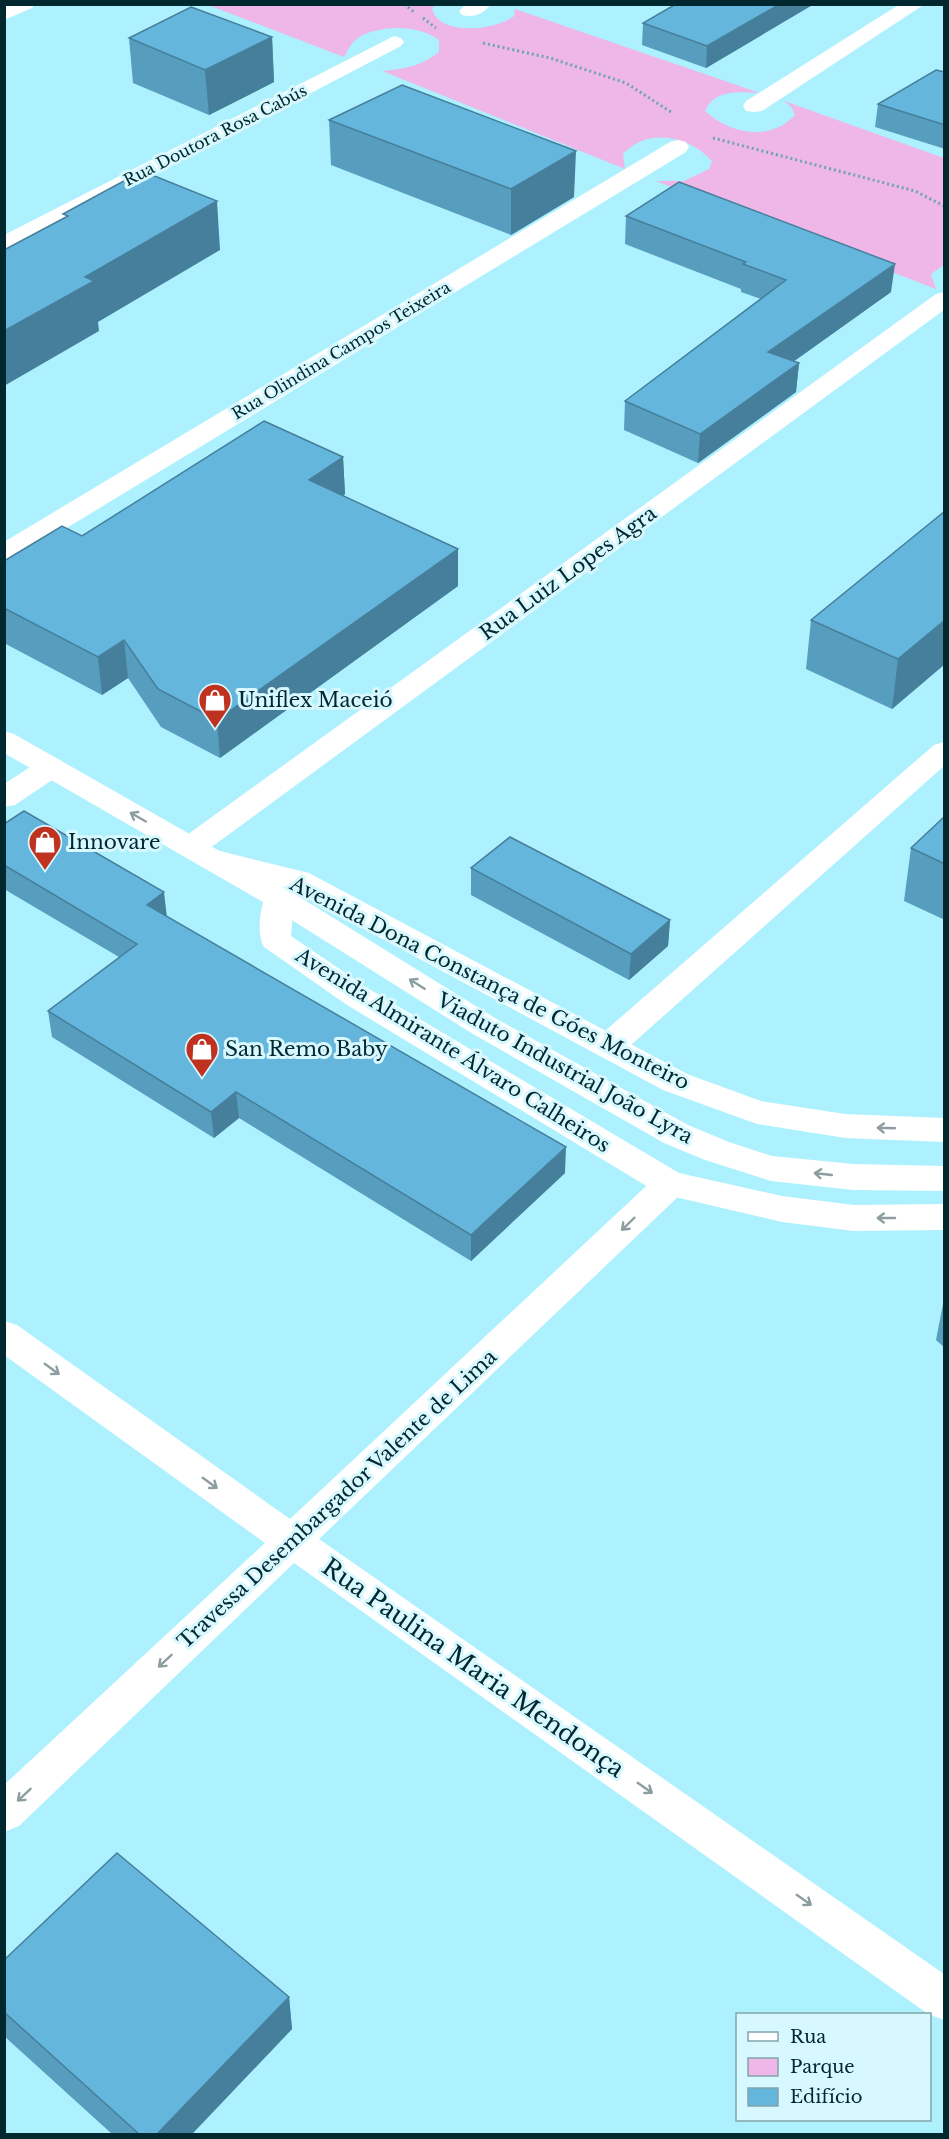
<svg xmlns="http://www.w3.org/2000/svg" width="949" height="2139" font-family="'Libre Baskerville',serif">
<rect width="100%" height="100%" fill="#adf1fe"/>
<path fill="#efb6e8" d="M208,5H435L432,9C440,37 496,30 514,16L515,9L760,93C738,92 715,89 705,111C730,134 770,142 795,115L792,108L784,101L944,158V265L931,274L936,289L656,181H684L709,169L712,161C694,141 665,131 639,142C633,145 628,150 623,153L625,169L382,71C404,69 422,66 439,52V40C420,25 380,24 358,38C351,43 348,50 344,57Z"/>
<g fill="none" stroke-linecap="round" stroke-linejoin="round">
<path stroke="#6ca5b0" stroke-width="3" stroke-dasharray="2 3" stroke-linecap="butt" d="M404,4L414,12
M423,18L436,28
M483,43L550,58L626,83L671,112
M713,138L915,191L944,206"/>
<path fill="#fff" fill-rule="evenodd" d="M8,4H35L32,8L4,20V6Z
M466,4H491C484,14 473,18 462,15L459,11Z
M900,4H925L762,111L754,112L746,111L743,106L746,101Z
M394,36L401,38L404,42L401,46L12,249L4,251V235Z
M678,140L686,142L689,147L686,152L14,560L4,562V542L670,142Z
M944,292V310L202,854L191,857L180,854L176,847L180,840L936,294Z
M944,742V766L622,1053L610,1056L598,1053L594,1045L598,1037L934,745Z
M51,758L61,760L66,767L61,774L15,805L4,807V784L41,760Z
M670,1171L682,1175L687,1184L682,1193L319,1539L944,1974V2020L928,2014L294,1563L19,1826L4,1832V1785L265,1543L4,1355V1321L17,1325L290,1519L658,1175Z"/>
<path fill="#fff" fill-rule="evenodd" d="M212,849L309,873L687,1074L761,1101L845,1114L944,1118V1142L845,1138L757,1124L663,1090L288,888L201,866L197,859L201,852Z
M279,888L290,891L294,898L291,936L369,989L679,1173L782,1196L854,1205L944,1204V1230L854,1231L782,1222L658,1193L347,1005L264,947C256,934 260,904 268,891Z"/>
<path fill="#fff" fill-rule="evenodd" d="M4,731L14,734L290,891L495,1018L688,1125L729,1142L772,1156L853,1164L944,1166V1191L853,1190L771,1181L705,1160L664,1143L473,1034L268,905L4,753Z"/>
</g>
<path fill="#569dbe" d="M676,4H814L706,68L642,45L643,23Z
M272,37L274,82L209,115L133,83L129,38Z
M945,72V149L875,127L878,104Z
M329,120L574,197L511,235L331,165Z
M626,216L891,292L793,362L799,363L796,392L698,463L624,430L625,401L761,299L741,292V289L625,244Z
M343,457L345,494L343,496L458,586L220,758L161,727L128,678L102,695L4,643V561L82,536Z
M945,511V664L892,709L806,669L811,620Z
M945,816V920L904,901L911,848Z
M4,824L167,917L565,1173L471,1261L239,1118L214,1138L52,1037L48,1011L119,957L4,889Z
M471,868L670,920L668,946L629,980L471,895Z
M945,1303V1348L936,1340L943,1304Z
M4,1960L289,1997L292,2029L192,2134H112L4,2036Z"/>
<path fill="#467f9b" d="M780,4H814L706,68L707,46Z
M272,37L274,82L209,115L205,70Z
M576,151L574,197L511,235V189Z
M217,201L220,250L98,322L99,331L4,386V331L85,277Z
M895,264L891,292L766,381L768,352Z
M799,363L796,392L698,463L700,434Z
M343,457L345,494L310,517L309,480Z
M458,549V586L220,758L217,720Z
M945,620V664L892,709L898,659Z
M124,640L128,678L102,695L98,657Z
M164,892L167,918L147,905Z
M670,920L668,946L629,980L631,954Z
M236,1092L239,1118L214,1138L211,1112Z
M566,1147L565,1173L471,1261V1235Z
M289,1997L292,2029L192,2134H157Z"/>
<path fill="#64b6dd" stroke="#467f9b" stroke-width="1.5" d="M676,4H780L707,46L643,23Z
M191,7L272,37L205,70L129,38Z
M936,70L945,72V125L878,104Z
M402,85L576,151L511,189L329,120Z
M142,171L217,201L85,277L94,281L4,331V250L68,216L63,214Z
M679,182L895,264L768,352L799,363L700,434L625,401L786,280L743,264L746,262L626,216Z
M264,421L343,457L309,480L458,549L217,720L158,689L124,640L98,657L4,608V561L62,526L82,536Z
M945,511V620L898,659L811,620Z
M24,811L164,892L147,905L566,1147L471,1235L236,1092L211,1112L48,1011L137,944L4,865V824Z
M945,816V864L911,848Z
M510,837L670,920L631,954L471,868Z
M117,1853L289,1997L157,2134H139L4,2012V1960Z"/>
<defs><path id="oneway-shaft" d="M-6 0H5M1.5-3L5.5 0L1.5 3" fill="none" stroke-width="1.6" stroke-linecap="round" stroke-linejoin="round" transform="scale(1.5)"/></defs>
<g stroke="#8d9ea1">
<use href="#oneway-shaft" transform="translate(138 817) rotate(-150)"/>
<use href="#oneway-shaft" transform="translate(417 984) rotate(-148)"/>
<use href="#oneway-shaft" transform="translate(886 1128) rotate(-178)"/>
<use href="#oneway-shaft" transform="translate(823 1174) rotate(-174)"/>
<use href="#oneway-shaft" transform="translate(886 1218) rotate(180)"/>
<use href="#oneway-shaft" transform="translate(628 1224) rotate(136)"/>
<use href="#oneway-shaft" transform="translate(52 1369) rotate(36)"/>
<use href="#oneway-shaft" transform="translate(210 1483) rotate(36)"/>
<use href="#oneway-shaft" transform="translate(165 1661) rotate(137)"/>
<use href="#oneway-shaft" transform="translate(645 1788) rotate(35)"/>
<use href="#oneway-shaft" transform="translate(24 1795) rotate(137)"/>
<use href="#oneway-shaft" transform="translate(804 1900) rotate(35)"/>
</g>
<defs>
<symbol id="shop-pin" viewBox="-11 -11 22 30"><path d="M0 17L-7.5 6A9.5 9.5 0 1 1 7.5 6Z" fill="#bf3220" stroke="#d7f8fe"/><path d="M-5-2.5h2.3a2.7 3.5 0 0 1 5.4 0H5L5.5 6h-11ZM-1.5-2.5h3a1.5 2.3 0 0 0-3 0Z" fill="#fff"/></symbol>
</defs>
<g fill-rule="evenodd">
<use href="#shop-pin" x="196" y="681" width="38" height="52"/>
<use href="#shop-pin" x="26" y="823" width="38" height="52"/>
<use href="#shop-pin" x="183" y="1030" width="38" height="52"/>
</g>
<g text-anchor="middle" stroke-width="6" stroke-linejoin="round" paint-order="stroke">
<g font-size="16" fill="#01282f" stroke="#d7f8fe">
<text transform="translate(215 135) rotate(-27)" y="6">Rua Doutora Rosa Cabús</text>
<text transform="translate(341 350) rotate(-31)" y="6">Rua Olindina Campos Teixeira</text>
</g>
<g font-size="20" fill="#01282f" stroke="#d7f8fe">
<text transform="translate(568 573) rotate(-36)" y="7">Rua Luiz Lopes Agra</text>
<text transform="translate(490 983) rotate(27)" y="7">Avenida Dona Constança de Góes Monteiro</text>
<text transform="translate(453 1050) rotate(32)" y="7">Avenida Almirante Álvaro Calheiros</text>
<text transform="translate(565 1068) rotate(29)" y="7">Viaduto Industrial João Lyra</text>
<text transform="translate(337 1499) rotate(-43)" y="7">Travessa Desembargador Valente de Lima</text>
</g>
<g font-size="20" fill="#01282f" stroke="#d7f8fe" text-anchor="start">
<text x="238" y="707">Uniflex Maceió</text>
<text x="68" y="849">Innovare</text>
<text x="225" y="1056">San Remo Baby</text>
</g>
<g font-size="24" fill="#01282f" stroke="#d7f8fe">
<text transform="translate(473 1668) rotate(35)" y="8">Rua Paulina Maria Mendonça</text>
</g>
</g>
<rect width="949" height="2139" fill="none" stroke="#01282f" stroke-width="12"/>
<rect x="736" y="2013" width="195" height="108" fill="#d7f8fe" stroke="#81a5ab" stroke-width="1.5"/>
<rect x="748" y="2032" width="30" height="9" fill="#ffffff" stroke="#81a5ab" stroke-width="1.5"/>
<text x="790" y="2043" font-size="18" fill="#01282f">Rua</text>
<rect x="748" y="2058" width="30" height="18" fill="#efb6e8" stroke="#81a5ab" stroke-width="1.5"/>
<text x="790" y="2073" font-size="18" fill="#01282f">Parque</text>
<rect x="748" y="2088" width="30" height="18" fill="#64b6dd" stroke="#81a5ab" stroke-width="1.5"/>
<text x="790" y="2103" font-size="18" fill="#01282f">Edifício</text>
</svg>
